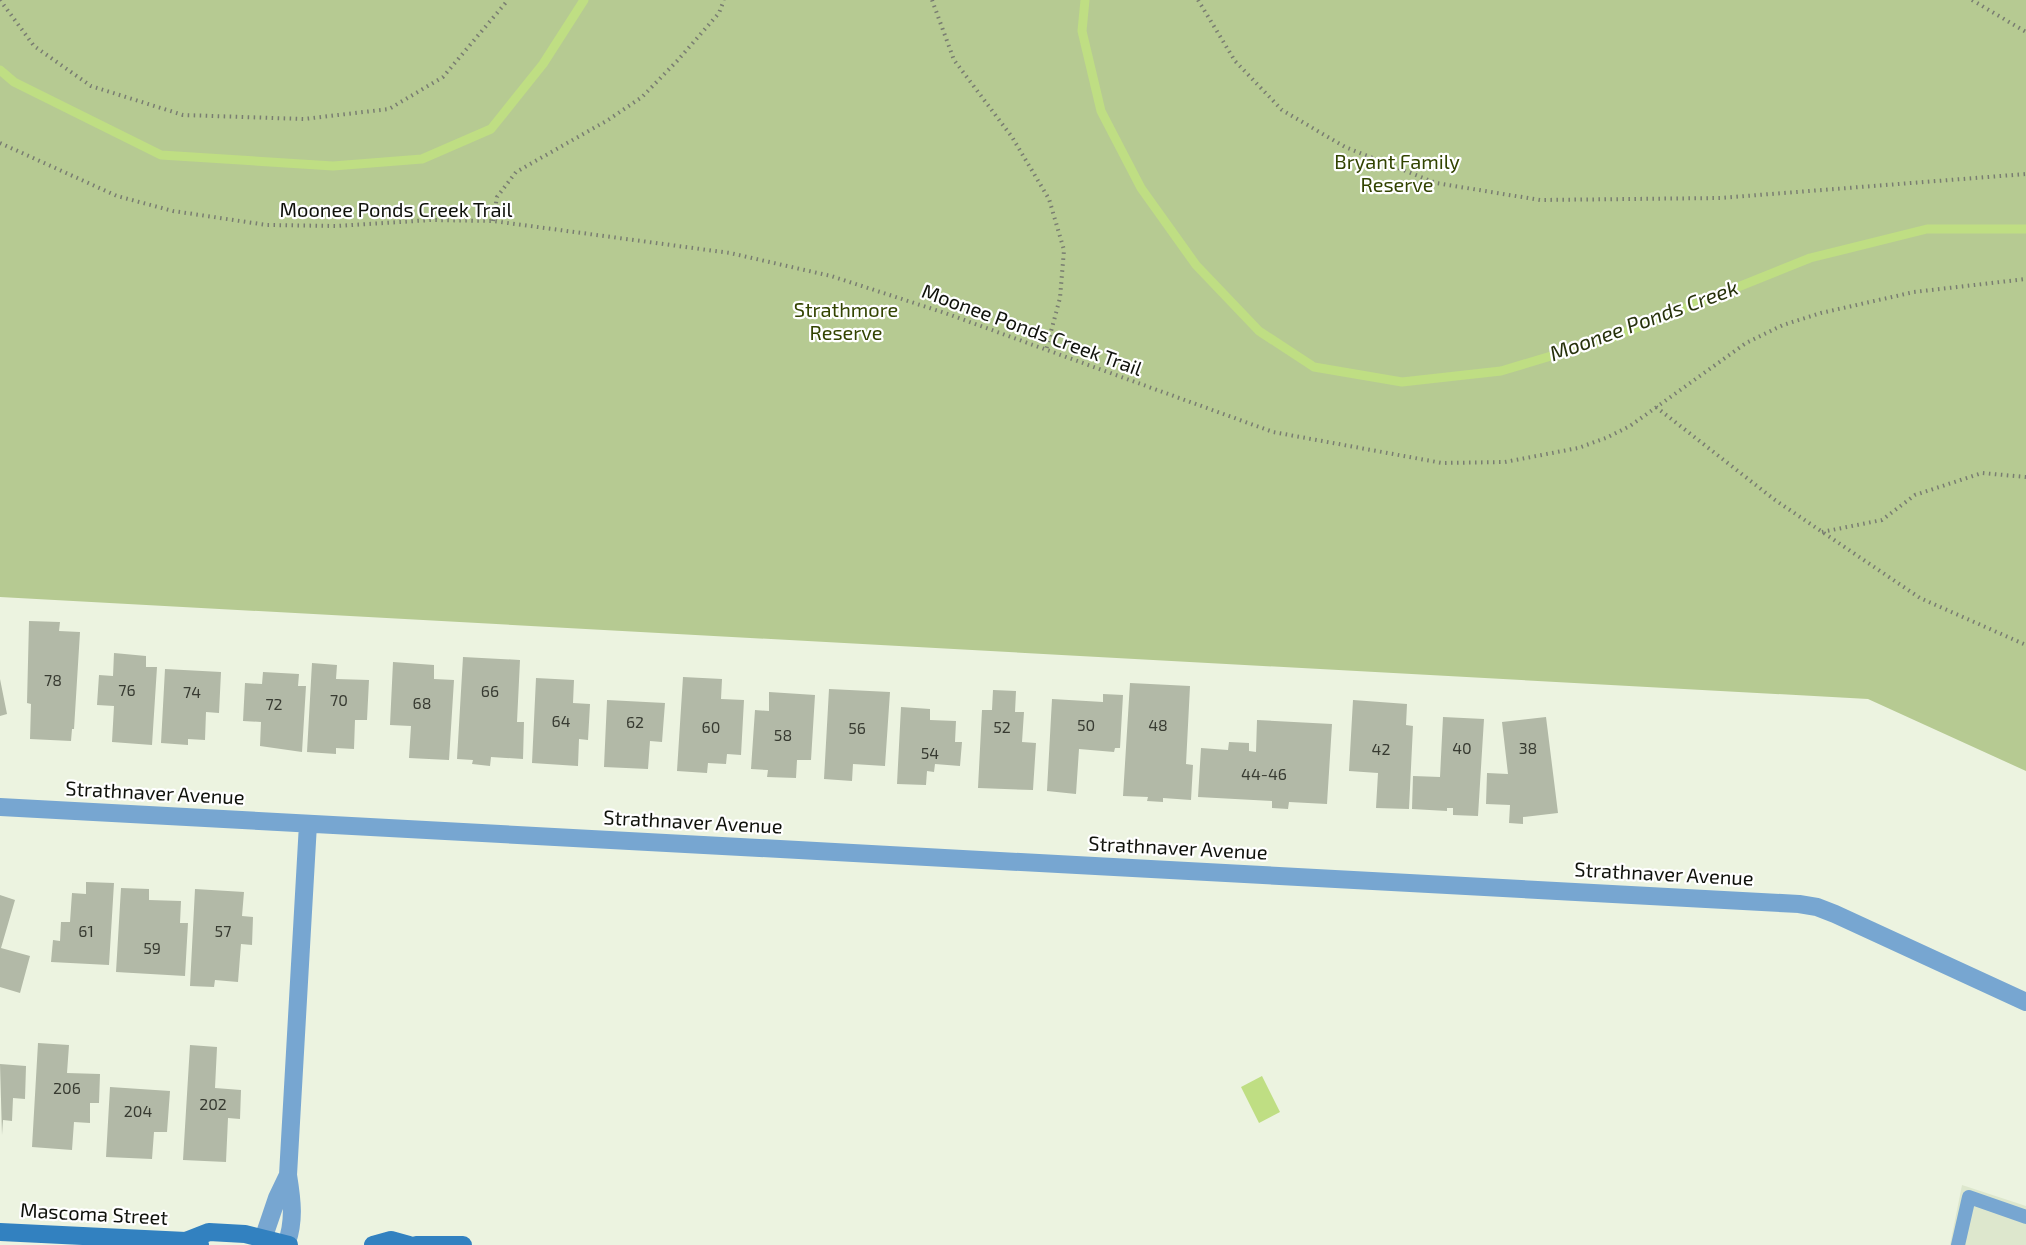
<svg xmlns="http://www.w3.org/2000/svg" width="2026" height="1245" font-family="'Exo 2',sans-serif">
<rect width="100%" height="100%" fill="#ecf3e0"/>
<path fill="#dde7cd" d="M1962,1185L2026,1206V1245H1950Z"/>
<path fill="#b6ca92" d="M0,0H2026V771L1868,699L0,597Z"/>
<path fill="#bfde83" d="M1262,1076L1280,1112L1259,1123L1241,1087Z"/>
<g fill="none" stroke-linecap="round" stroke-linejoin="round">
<path stroke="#bfde83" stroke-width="9" d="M1085,0L1082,31L1101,111L1141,188L1196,265L1259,331L1314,367L1402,382L1501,371L1611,338L1810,258L1927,229H2026
M0,70L14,82L161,155L333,166L422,159L491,129L543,64L584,0"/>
</g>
<path fill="#b2b9a7" d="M29,621L60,622L59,631L80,632L74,729H72L71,741L30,739L31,704L27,703Z
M114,653L146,656V667H157L152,745L112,742L114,706L97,705L99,675L113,676Z
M463,657L520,660L517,722H524L523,759L491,757L490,766L472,764L473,760L457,759Z
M393,662L434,665V679L454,680L449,760L409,758L411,726L390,725Z
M312,663L337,665L336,679L369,680L367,720H355L354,749L336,748V754L307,752Z
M165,669L221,672L219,713L206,712L205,740L188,739V745L161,743Z
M263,672L299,674L298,686H306L302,752L260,746L261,722L243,721L245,683L262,684Z
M683,677L722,679L721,699L744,700L741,755L727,754L726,764L708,763L707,773L677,771Z
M536,678L574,680L573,703L590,704L588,740L579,739L578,766L532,763Z
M0,679L7,714L0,716Z
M1130,683L1190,686L1186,764L1193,765L1191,800L1163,798V802L1147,801L1148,797L1123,796Z
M829,689L890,692L885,766L853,764L852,781L824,779Z
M993,690L1016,691L1015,712H1024L1022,742L1036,743L1033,790L978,788L982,710H992Z
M769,692L815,695L811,760H797L796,778L767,777L768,770L751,769L755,710L769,711Z
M1103,694L1123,695L1120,748H1115L1114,752L1079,749L1076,794L1047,791L1052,699L1103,702Z
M607,700L665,703L662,742L650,741L648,769L604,767Z
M1353,700L1407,704L1406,725L1413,726L1409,809L1376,808L1378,773L1349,771Z
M901,707L930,709V720L956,721L955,742H962L960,766L935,764L934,772L927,771L926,785L897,784Z
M1443,717L1484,719L1478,816L1453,815V808H1447V811L1412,809L1413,776L1440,777Z
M1546,717L1558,813L1523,817V824L1509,823L1510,805L1486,804L1487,773L1508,774L1502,722Z
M1257,720L1332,724L1327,804L1289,802L1288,809L1272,808V801L1198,797L1201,748L1228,750L1229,742L1249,743V751L1256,752Z
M86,882L114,883L109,965L51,962L53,940L60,941L61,922H70L72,893L86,894Z
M121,888L149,889V900L181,901L180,923H188L185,976L116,972Z
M195,889L244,892L242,916L253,917L252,945L241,944L238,982L215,980L214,987L190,986Z
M0,895L15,900L1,948L30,956L20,993L0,987Z
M38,1043L69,1045L67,1073L100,1074L99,1103H90V1123L74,1122L72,1150L32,1147Z
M190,1045L217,1047L215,1088L241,1090L240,1119L228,1118L226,1162L183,1160Z
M0,1064L26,1066L25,1099L13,1098L12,1121L3,1120L2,1135Z
M110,1087L170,1091L167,1132H154L152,1159L106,1157Z"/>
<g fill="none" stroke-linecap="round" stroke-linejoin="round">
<path stroke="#797d71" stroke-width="4" stroke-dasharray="1.5 4.5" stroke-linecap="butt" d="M0,0L34,46L91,86L183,115L304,119L389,109L443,77L508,0
M932,0L954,60L1012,137L1049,199L1064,250L1060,298L1046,350
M1198,0L1235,61L1282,110L1345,147L1436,183L1540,200L1720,198L2026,174
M1972,0L2026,32
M0,143L117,196L173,211L267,225L337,226L431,220L493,221L730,253L831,276L945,313L1273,432L1442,463L1505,462L1578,448L1606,438L1630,426L1746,343L1783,325L1821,313L1914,292L2026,279
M493,221L497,197L516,172L608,120L642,97L678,60L719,13L724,0
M1656,407L1775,500L1920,598L2026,645
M1822,532L1882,520L1915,495L1982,473L2026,477"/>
<path stroke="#77a6d1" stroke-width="14" d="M1958,1245L1969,1197L2026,1217"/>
<path stroke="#77a6d1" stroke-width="18" d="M0,807L1799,904L1817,907L1835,914L2026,1002
M261,1245L277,1198L288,1175
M286,1245C295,1221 292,1200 288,1175L308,824"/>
<path stroke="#3281c0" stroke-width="18" d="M0,1232L186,1241L200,1245
M186,1241L209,1232L245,1234L289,1245
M373,1245L391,1240L409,1245
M416,1245H463"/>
</g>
<g text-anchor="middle" stroke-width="4.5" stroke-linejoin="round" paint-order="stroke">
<g font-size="16" fill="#383b32">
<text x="53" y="686">78</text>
<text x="127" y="696">76</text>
<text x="490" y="697">66</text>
<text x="192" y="698">74</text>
<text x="339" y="706">70</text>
<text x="422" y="709">68</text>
<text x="274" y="710">72</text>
<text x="561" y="727">64</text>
<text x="635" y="728">62</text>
<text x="1086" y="731">50</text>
<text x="1158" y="731">48</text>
<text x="711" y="733">60</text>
<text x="1002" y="733">52</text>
<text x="857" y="734">56</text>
<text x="783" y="741">58</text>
<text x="1462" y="754">40</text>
<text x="1528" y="754">38</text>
<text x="1381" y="755">42</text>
<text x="930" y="759">54</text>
<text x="1264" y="780">44-46</text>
<text x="86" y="937">61</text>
<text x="223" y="937">57</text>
<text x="152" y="954">59</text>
<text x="67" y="1094">206</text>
<text x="213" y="1110">202</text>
<text x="138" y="1117">204</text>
</g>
<g font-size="20" fill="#324300" stroke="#fff">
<text x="1397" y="169">Bryant Family<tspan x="1397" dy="23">Reserve</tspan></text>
<text x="846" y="317">Strathmore<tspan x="846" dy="23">Reserve</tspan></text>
</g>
<g font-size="20" fill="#0f110b" stroke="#fff">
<text x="396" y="217">Moonee Ponds Creek Trail</text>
<text transform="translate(1032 330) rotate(20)" y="7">Moonee Ponds Creek Trail</text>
<text transform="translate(155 793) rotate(3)" y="7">Strathnaver Avenue</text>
<text transform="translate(693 822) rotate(3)" y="7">Strathnaver Avenue</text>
<text transform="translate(1178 848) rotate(3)" y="7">Strathnaver Avenue</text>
<text transform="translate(1664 874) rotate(3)" y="7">Strathnaver Avenue</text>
<text transform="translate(94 1214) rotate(3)" y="7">Mascoma Street</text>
</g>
<g font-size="21" font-style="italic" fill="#26310b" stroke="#fff">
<text transform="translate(1644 321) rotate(-20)" y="7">Moonee Ponds Creek</text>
</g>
</g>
</svg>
